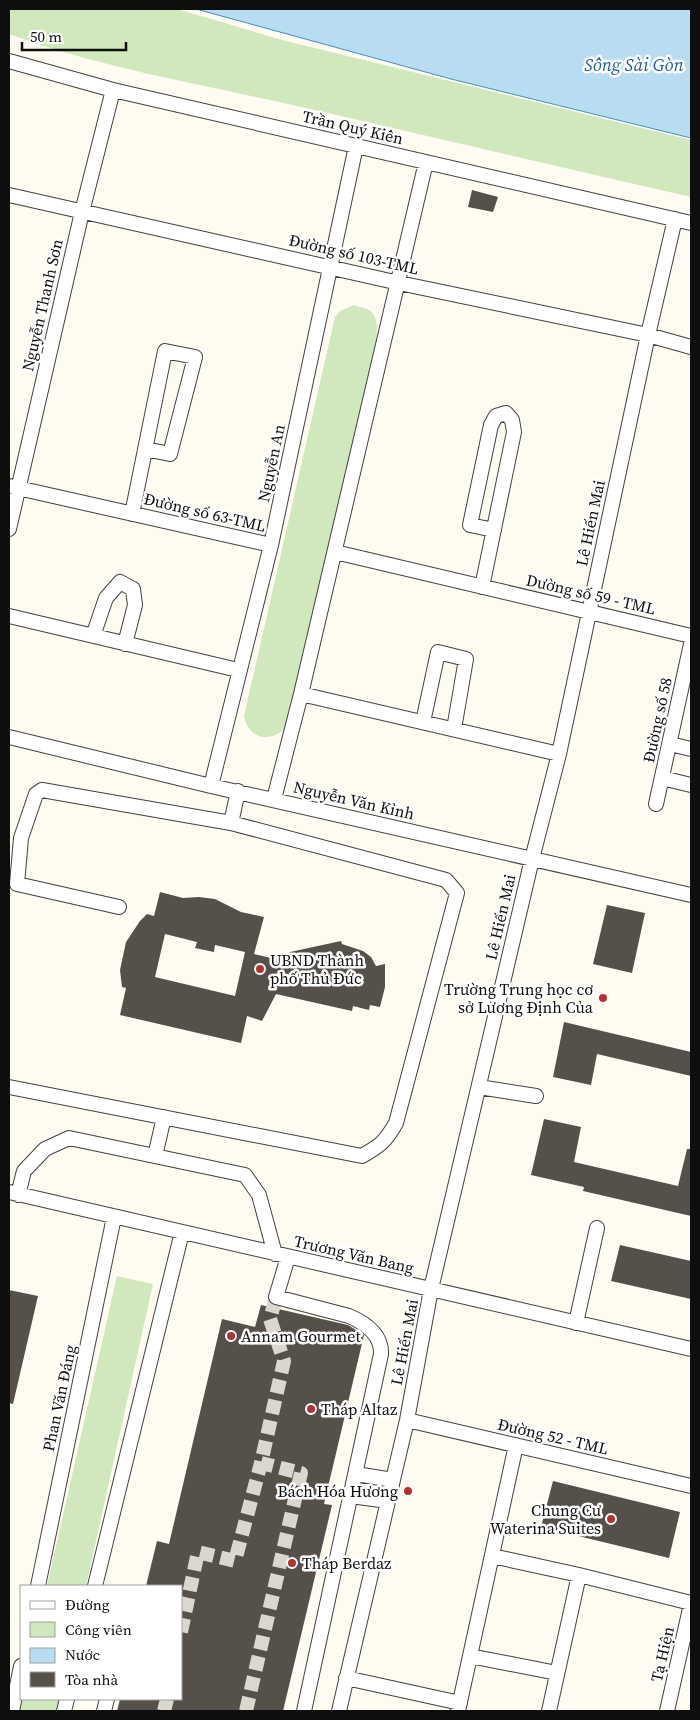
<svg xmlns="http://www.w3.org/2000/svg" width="700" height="1720" font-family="'Source Serif 4',serif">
<rect width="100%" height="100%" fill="#fefcf0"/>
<path fill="#d1e7bc" d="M9,9H177L282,40L691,140V197C554,166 417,133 279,102C189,82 96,66 9,34Z
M354,305C358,307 366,308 369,310C379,317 377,331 376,341L288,726C272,743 249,741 244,716L335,317L340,311Z
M117,1276L153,1284L86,1586H47Z
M22,1699H60L58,1711H20Z"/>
<path fill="#b8dcf2" stroke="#448fc5" d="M196,9H691V138L451,79Z"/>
<path fill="#56504b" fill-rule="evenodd" d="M472,190L498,197L493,212L468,207Z
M160,892L183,898L199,897L215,899L241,912L264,917L254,954L292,963L290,952L341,941L342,944L363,951L371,957L376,966L385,964V987L380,1007L370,1005L369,1010L353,1006L352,1011L276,994L262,1021L247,1016L241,1043L120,1015L126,988L122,987L120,970L126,942L140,921L147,914L154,916ZM165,934L197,942L195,948L214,952L215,945L245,952L235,996L155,977Z
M607,905L645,913L632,973L593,964Z
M564,1022L691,1052V1076L597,1054L591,1085L553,1077Z
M544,1119L581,1127L574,1162L678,1186L687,1149H691V1216L583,1191L584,1187L531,1175Z
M620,1245L691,1261V1299L611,1281Z
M9,1290L38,1296L13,1404L9,1403Z
M261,1305L348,1325L364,1335L324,1504L332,1505L283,1711H117L120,1699H181V1586H146L157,1541L169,1544L222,1319L255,1327Z
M553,1481L680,1512L669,1558L541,1527Z"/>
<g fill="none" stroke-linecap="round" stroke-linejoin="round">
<path stroke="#dad8ce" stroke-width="14" stroke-dasharray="14 7" stroke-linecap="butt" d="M181,1632L198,1552L235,1561L261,1463
M164,1711L167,1699
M246,1711L301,1473L261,1463L284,1361L270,1319L276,1297"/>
<defs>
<path id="minor" d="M9,61L113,90L691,223
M9,195L399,283L648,335L691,347
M9,486L271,545
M132,514L165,351L195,357L170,454L145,449
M9,529L82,212L113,90
M335,552L691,636
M482,587L514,432L512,420L506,413L496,416L491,425L470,525L494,530
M9,616L238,670
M93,636L106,598L120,582L133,589L135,605L125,644
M301,694L559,754
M423,722L438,652L466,659L454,729
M9,737L211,786L691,895
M670,744L691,749
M662,778L691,785
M211,786L271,545L356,146
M274,799L301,694L426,162
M656,804L691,644
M119,907L17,884L21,838L36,794L42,790L231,823
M9,1087L362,1156C381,1145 385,1142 396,1123L457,893L446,880L231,823L238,791
M479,1087L536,1096
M155,1156L164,1117
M9,1192L691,1349
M18,1195L24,1171L45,1149L69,1138L245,1175L259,1195L275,1254
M288,1257L276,1297L349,1316C365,1323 382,1334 381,1354L304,1711
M576,1323L597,1228
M407,1420L691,1486
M356,1474L393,1480
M351,1496L388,1501
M492,1556L579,1575L691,1603
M38,1586L114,1217
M95,1586L182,1232
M470,1656L557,1673
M346,1678L460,1703
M12,1711L21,1666
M64,1711L67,1699
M104,1711L107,1699
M339,1711L407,1420L431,1289L532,859L559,754L648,335L675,219
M458,1711L516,1445
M549,1711L579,1575
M667,1711L691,1604"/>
</defs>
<use href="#minor" stroke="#414141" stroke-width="16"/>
<use href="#minor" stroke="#fff" stroke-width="14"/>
</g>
<g fill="#b62f33" stroke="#fff" stroke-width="2">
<circle cx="260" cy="969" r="5"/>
<circle cx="603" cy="998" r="5"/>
<circle cx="231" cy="1336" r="5"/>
<circle cx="311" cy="1409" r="5"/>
<circle cx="408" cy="1491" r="5"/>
<circle cx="611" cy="1519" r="5"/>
<circle cx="292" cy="1563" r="5"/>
</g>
<g text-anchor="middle" stroke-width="5" stroke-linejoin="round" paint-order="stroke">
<g font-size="16" fill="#0e0e0e" stroke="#fff">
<text transform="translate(353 127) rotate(13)" y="6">Trần Quý Kiên</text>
<text transform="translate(354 254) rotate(13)" y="6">Đường số 103-TML</text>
<text transform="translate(42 305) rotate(-77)" y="6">Nguyễn Thanh Sơn</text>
<text transform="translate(271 463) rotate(-78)" y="6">Nguyễn An</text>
<text transform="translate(205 512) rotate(13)" y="6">Đường số 63-TML</text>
<text transform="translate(590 523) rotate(-78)" y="6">Lê Hiến Mai</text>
<text transform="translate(591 594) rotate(13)" y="6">Dường số 59 - TML</text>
<text transform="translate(657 720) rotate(-78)" y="6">Đường số 58</text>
<text transform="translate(354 800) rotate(13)" y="6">Nguyễn Văn Kỉnh</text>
<text transform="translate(500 917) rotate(-77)" y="6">Lê Hiến Mai</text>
<text transform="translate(354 1254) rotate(13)" y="6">Trương Văn Bang</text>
<text transform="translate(404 1342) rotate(-79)" y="6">Lê Hiến Mai</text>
<text transform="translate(59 1398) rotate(-78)" y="6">Phan Văn Đáng</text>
<text transform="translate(553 1436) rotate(13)" y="6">Đường 52 - TML</text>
<text transform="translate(662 1654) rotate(-77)" y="6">Tạ Hiện</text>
</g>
<g font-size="16" fill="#0e0e0e" stroke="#fff" text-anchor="start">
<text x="270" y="966">UBND Thành<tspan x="270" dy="18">phố Thủ Đức</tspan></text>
<text x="593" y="995" text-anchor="end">Trường Trung học cơ<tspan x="593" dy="18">sở Lương Định Của</tspan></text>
<text x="241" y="1342">Annam Gourmet</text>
<text x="321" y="1415">Tháp Altaz</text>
<text x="398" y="1497" text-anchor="end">Bách Hóa Hương</text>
<text x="601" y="1516" text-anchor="end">Chung Cư<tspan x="601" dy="18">Waterina Suites</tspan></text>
<text x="302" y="1569">Tháp Berdaz</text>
</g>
<g font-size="18" font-style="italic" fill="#1f6198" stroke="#fff">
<text x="634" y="71">Sông Sài Gòn</text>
</g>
</g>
<rect width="700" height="1720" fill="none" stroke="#0e0e0e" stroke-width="20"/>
<rect x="20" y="1585" width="162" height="115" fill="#ffffff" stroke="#9f9f9f"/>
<rect x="30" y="1601" width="25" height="8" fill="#ffffff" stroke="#9f9f9f"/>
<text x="65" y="1610" font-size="15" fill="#0e0e0e">Đường</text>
<rect x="30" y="1622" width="25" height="15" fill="#d1e7bc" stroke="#9f9f9f"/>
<text x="65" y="1635" font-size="15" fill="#0e0e0e">Công viên</text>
<rect x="30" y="1648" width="25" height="15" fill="#b8dcf2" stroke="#9f9f9f"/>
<text x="65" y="1660" font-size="15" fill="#0e0e0e">Nước</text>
<rect x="30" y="1672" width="25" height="15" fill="#56504b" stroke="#9f9f9f"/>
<text x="65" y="1685" font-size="15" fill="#0e0e0e">Tòa nhà</text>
<path d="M22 42v8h104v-8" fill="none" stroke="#0e0e0e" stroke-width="2.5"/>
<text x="30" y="42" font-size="15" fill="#0e0e0e" stroke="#ffffff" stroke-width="4" paint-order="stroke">50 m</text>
</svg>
